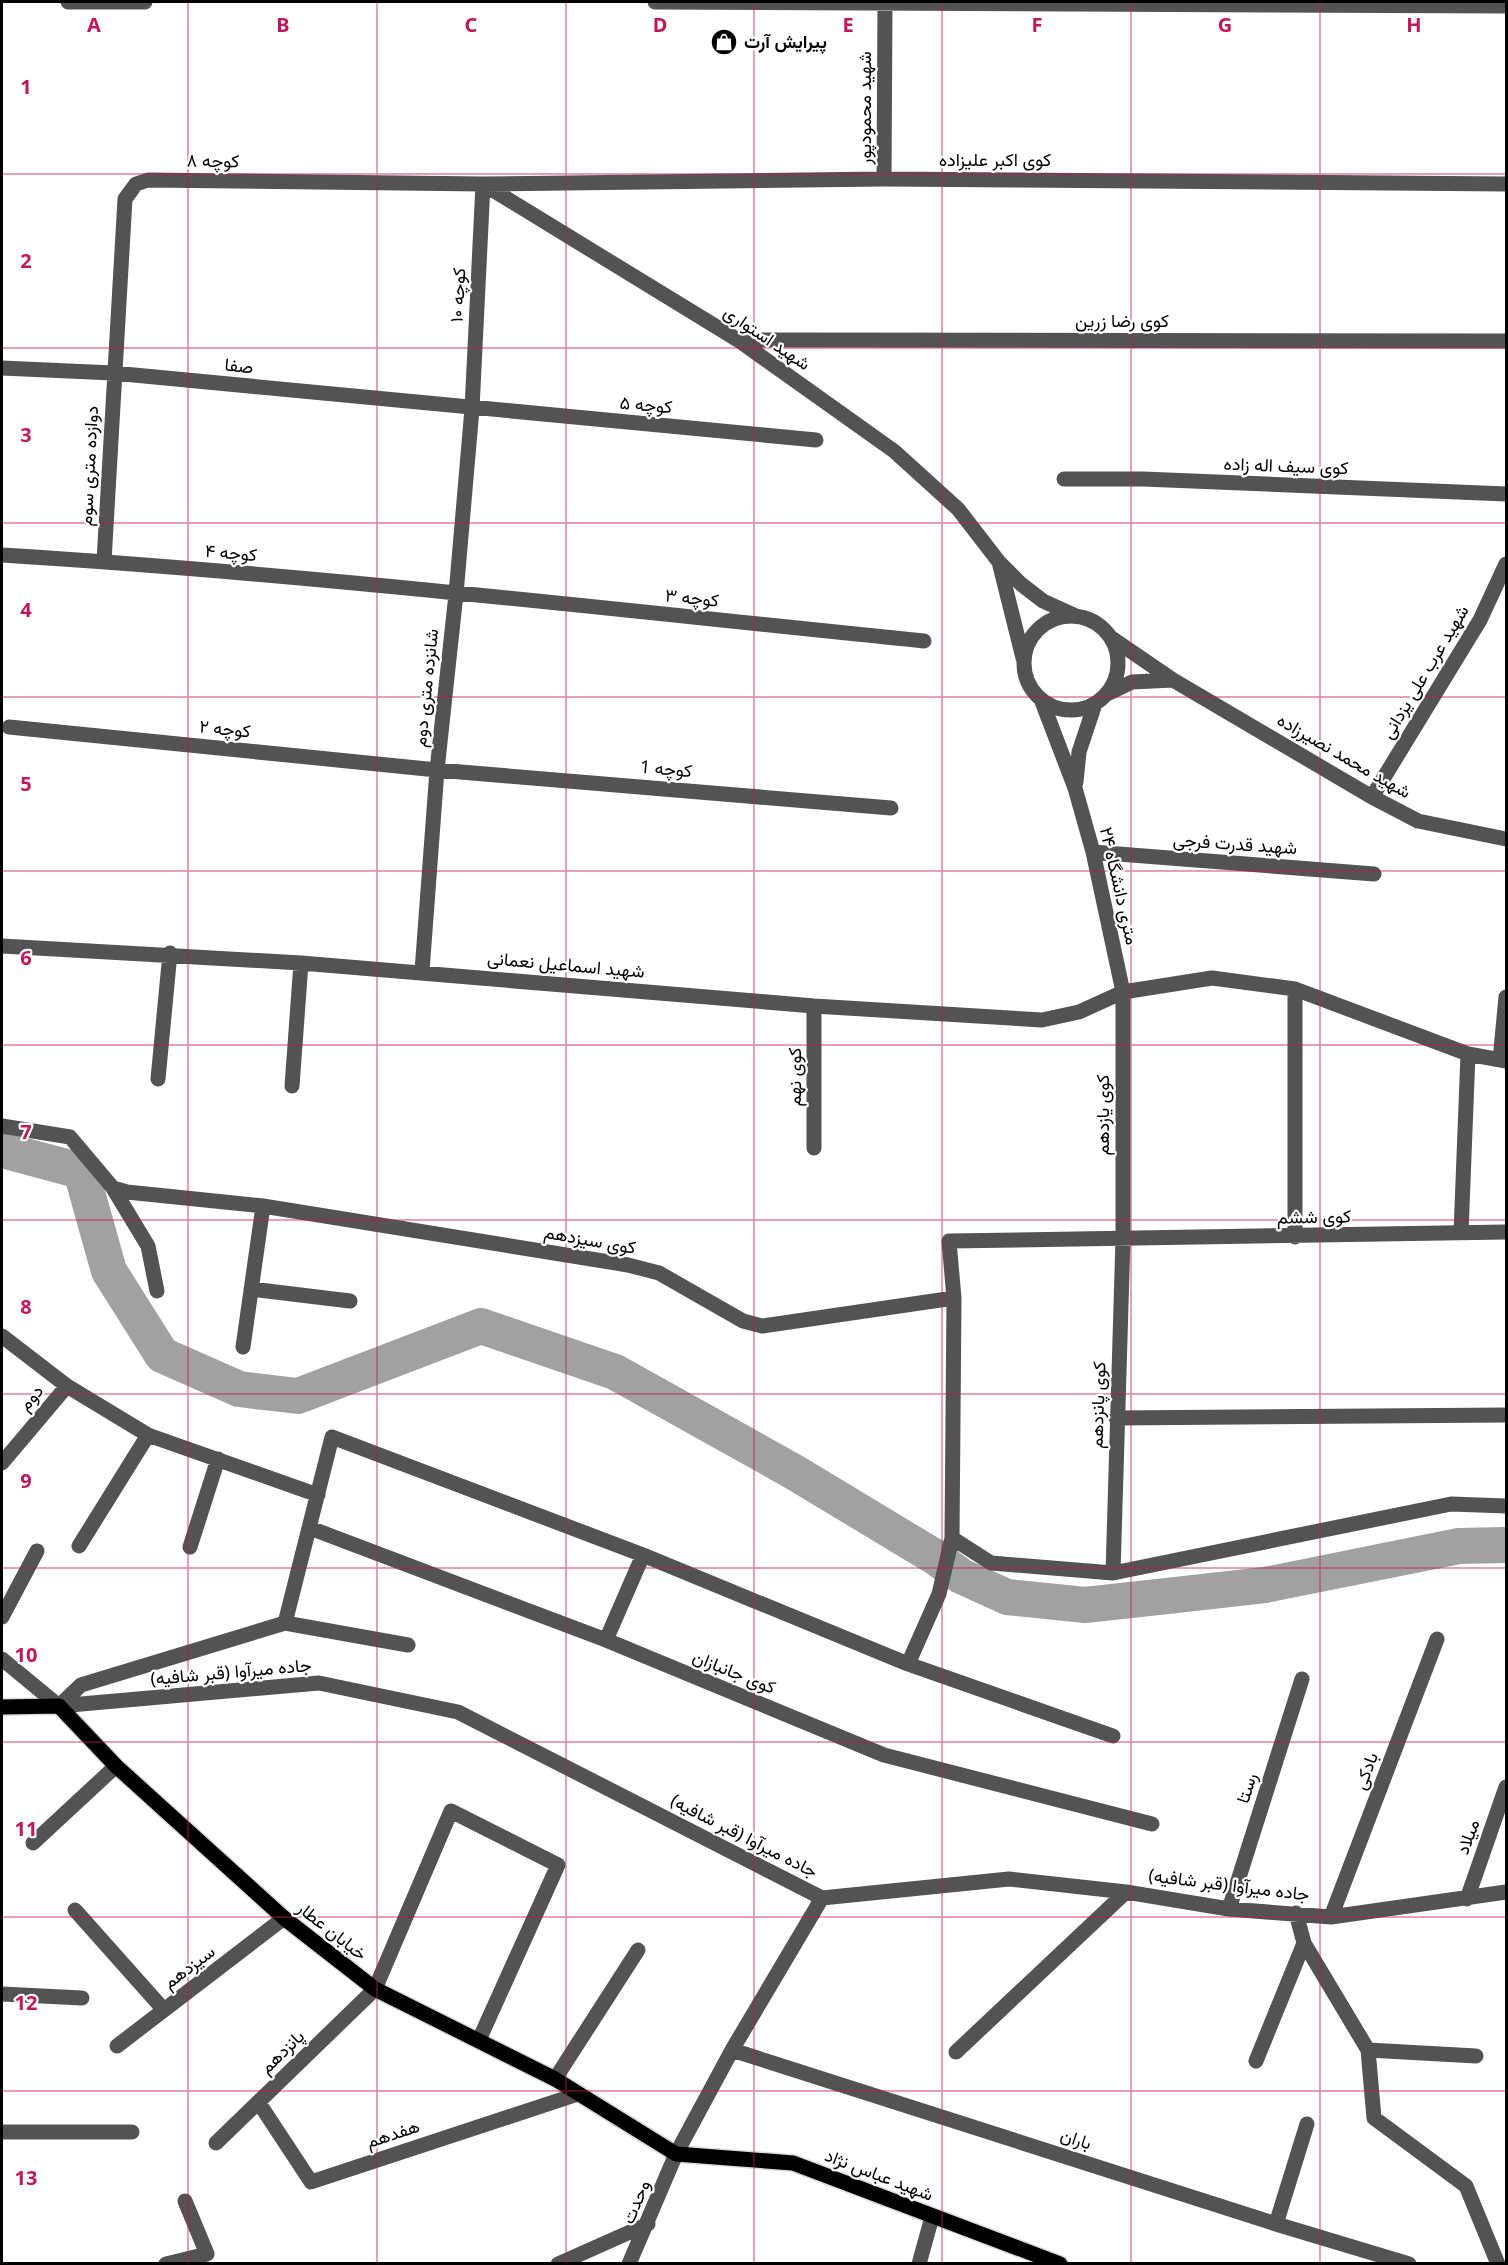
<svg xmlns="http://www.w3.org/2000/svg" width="1508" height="2265" font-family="'Noto Sans',Vazirmatn,sans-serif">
<rect width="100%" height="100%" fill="#fff"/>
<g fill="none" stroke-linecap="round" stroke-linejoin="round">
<path stroke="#a1a1a1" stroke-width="36" d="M2,1150L81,1171L109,1271L162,1355L239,1389L298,1396L481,1326L615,1372L794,1472L935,1557L961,1576L1007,1597L1085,1605L1176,1595L1265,1585L1459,1546L1506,1545"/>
<defs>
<path id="major" d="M2,1707L59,1706L116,1766L284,1918L375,1989L555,2079L676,2154L793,2163L1060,2264"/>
</defs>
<use href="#major" stroke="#dbdbdb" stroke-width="18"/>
<path stroke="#535353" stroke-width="15" d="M68,2H145
M655,2L1506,6
M884,179L885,2
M483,184L738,340L894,451L958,509L999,562L1021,584L1043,601L1074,615
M738,340L1506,341
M2,368L113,373L816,440
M1064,479H1143L1506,494
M2,555C309,574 617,610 924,641
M104,561L125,199L136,184L148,180L483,184L884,179L1506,184
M999,562L1023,658
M1024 663a47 47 0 1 1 94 0a47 47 0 1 1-94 0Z
M1113,639L1173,680L1372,797L1418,821L1506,839
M1107,694L1132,682L1173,680
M1041,699L1075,788L1093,852L1123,992V1239L1113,1573
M9,727L437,770L891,808
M1076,782L1079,752L1095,704
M1372,797L1480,620L1506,564
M1093,852L1374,874
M2,946L301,963L814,1006L1042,1020L1079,1012L1123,992L1212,978L1295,989L1468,1054L1506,1061
M422,971L437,770L456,594L472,409L483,184
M1295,989V1237
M814,1006V1148
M1500,1060L1506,997
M158,1079L170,953
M292,1086L301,963
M2,1126L70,1137L113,1188L127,1192L263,1206L628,1265L659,1273L743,1321L762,1326L954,1298L949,1241L1506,1232
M113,1188L148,1246L157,1291
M1461,1233L1468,1054
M251,1289L350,1301
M2,1336L67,1386L148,1435L318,1495
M243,1347L263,1206
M1116,1418L1506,1415
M2,1463L67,1386
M310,1528L606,1640L884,1755L1152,1824
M952,1538L991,1563L1113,1573L1451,1504L1506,1506
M79,1546L148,1435
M190,1547L218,1459
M2,1617L37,1551
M285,1623L408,1645
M606,1640L643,1555
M2,1659L59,1706
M908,1664L939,1594L952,1538L954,1298
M59,1706L319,1683L458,1712L822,1898L1009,1879L1126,1892L1229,1909L1331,1917L1506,1892
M59,1706L81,1685L285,1623L332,1437L643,1555L908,1664L1113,1736
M33,1843L116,1766
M1467,1899L1506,1787
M1229,1909L1302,1679
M75,1910L164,2010
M1296,1913L1304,1943L1368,2050L1374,2118L1466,2186L1498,2264
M1331,1917L1437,1639
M2,1994L82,1998
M117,2046L284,1918
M732,2050L1276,2224L1409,2264
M1368,2050L1476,2056
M956,2052L1126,1892
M1256,2061L1304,1943
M555,2079L638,1950
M259,2103L311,2182L578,2094
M2,2132H132
M216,2143L375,1989L451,1811L558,1865L479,2040
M1276,2224L1307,2124
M166,2264L207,2254L185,2201
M558,2264L648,2224
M629,2264L676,2154L732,2050L822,1898
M919,2264L932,2217"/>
<use href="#major" stroke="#000" stroke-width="15"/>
</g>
<path fill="none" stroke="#c2185b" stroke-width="1.5" stroke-opacity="0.55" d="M188,2V2264M377,2V2264M566,2V2264M754,2V2264M942,2V2264M1131,2V2264M1320,2V2264M2,174H1506M2,348H1506M2,523H1506M2,697H1506M2,871H1506M2,1045H1506M2,1220H1506M2,1394H1506M2,1568H1506M2,1742H1506M2,1917H1506M2,2091H1506"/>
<defs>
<symbol id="shop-disc" viewBox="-11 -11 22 22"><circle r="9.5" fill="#000" stroke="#fff"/><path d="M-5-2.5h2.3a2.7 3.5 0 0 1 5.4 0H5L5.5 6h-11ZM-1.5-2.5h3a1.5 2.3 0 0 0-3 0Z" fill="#fff"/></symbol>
</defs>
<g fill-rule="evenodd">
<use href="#shop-disc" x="709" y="27" width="30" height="30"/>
</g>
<g text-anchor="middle" stroke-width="4.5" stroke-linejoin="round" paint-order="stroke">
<g font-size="18" font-weight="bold" fill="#000" stroke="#fff" text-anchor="start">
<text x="744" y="48">پیرایش آرت</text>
</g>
<g font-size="18" fill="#000" stroke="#fff">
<text transform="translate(865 108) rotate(-90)" y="6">شهید محمودپور</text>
<text x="995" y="166">کوی اکبر علیزاده</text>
<text transform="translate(213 161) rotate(1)" y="6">کوچه ۸</text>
<text transform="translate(458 295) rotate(-87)" y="6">کوچه ۱۰</text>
<text x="1122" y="327">کوی رضا زرین</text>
<text transform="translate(767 338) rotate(34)" y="6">شهید استواری</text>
<text transform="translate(239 366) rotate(6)" y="6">صفا</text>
<text transform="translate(646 405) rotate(5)" y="6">کوچه ۵</text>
<text transform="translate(89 466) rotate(-87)" y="6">دوازده متری سوم</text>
<text transform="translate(1286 466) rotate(2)" y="6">کوی سیف اله زاده</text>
<text transform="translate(231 553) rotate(5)" y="6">کوچه ۴</text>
<text transform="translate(692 598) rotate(6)" y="6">کوچه ۳</text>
<text transform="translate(1425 672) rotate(-59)" y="6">شهید عرب علی یزدانی</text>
<text transform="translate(426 688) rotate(-84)" y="6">شانزده متری دوم</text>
<text transform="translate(225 729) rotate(6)" y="6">کوچه ۲</text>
<text transform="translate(1344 756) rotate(30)" y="6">شهید محمد نصیرزاده</text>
<text transform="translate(666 769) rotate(5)" y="6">کوچه 1</text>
<text transform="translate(1235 844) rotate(4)" y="6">شهید قدرت فرجی</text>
<text transform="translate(1119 886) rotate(77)" y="6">۲۴ متری دانشگاه</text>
<text transform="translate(566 965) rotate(5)" y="6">شهید اسماعیل نعمانی</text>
<text transform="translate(795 1077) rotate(-90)" y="6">کوی نهم</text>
<text transform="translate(1103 1115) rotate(-90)" y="6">کوی یازدهم</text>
<text transform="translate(1314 1217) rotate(-1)" y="6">کوی ششم</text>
<text transform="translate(590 1240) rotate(10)" y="6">کوی سیزدهم</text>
<text transform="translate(31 1398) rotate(-50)" y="6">دوم</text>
<text transform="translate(1098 1405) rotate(-88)" y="6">کوی پانزدهم</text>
<text transform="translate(231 1672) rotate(-5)" y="6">جاده میرآوا (قبر شافیه)</text>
<text transform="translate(734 1672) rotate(22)" y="6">کوی جانبازان</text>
<text transform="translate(1366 1771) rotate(-69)" y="6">بادکی</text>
<text transform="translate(1247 1788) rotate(-72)" y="6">رستا</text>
<text transform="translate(744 1836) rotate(27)" y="6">جاده میرآوا (قبر شافیه)</text>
<text transform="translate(1468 1837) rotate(-70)" y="6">میلاد</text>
<text transform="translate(1229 1885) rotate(7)" y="6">جاده میرآوا (قبر شافیه)</text>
<text transform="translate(332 1931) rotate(38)" y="6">خیابان عطار</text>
<text transform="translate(189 1967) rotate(-37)" y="6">سیزدهم</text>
<text transform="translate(282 2052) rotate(-44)" y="6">پانزدهم</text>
<text transform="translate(393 2134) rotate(-18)" y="6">هفدهم</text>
<text transform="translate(1076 2139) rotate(18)" y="6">باران</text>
<text transform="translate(879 2175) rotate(21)" y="6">شهید عباس نژاد</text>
<text transform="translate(636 2202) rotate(-67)" y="6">وحدت</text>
</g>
</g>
<g font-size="20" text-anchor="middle" font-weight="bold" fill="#c2185b" stroke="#fff" stroke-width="4.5" stroke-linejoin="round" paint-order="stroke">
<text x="94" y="32">A</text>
<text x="283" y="32">B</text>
<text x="471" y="32">C</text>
<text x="660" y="32">D</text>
<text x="848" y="32">E</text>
<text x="1037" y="32">F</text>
<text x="1225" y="32">G</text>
<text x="1414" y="32">H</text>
<text x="26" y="94">1</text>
<text x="26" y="268">2</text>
<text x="26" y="442">3</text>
<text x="26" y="617">4</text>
<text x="26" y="791">5</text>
<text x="26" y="965">6</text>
<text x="26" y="1139">7</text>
<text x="26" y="1314">8</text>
<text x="26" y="1488">9</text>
<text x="26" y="1662">10</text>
<text x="26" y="1836">11</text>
<text x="26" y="2010">12</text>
<text x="26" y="2185">13</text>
</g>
<rect width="1508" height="2265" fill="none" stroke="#000000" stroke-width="6"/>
</svg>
